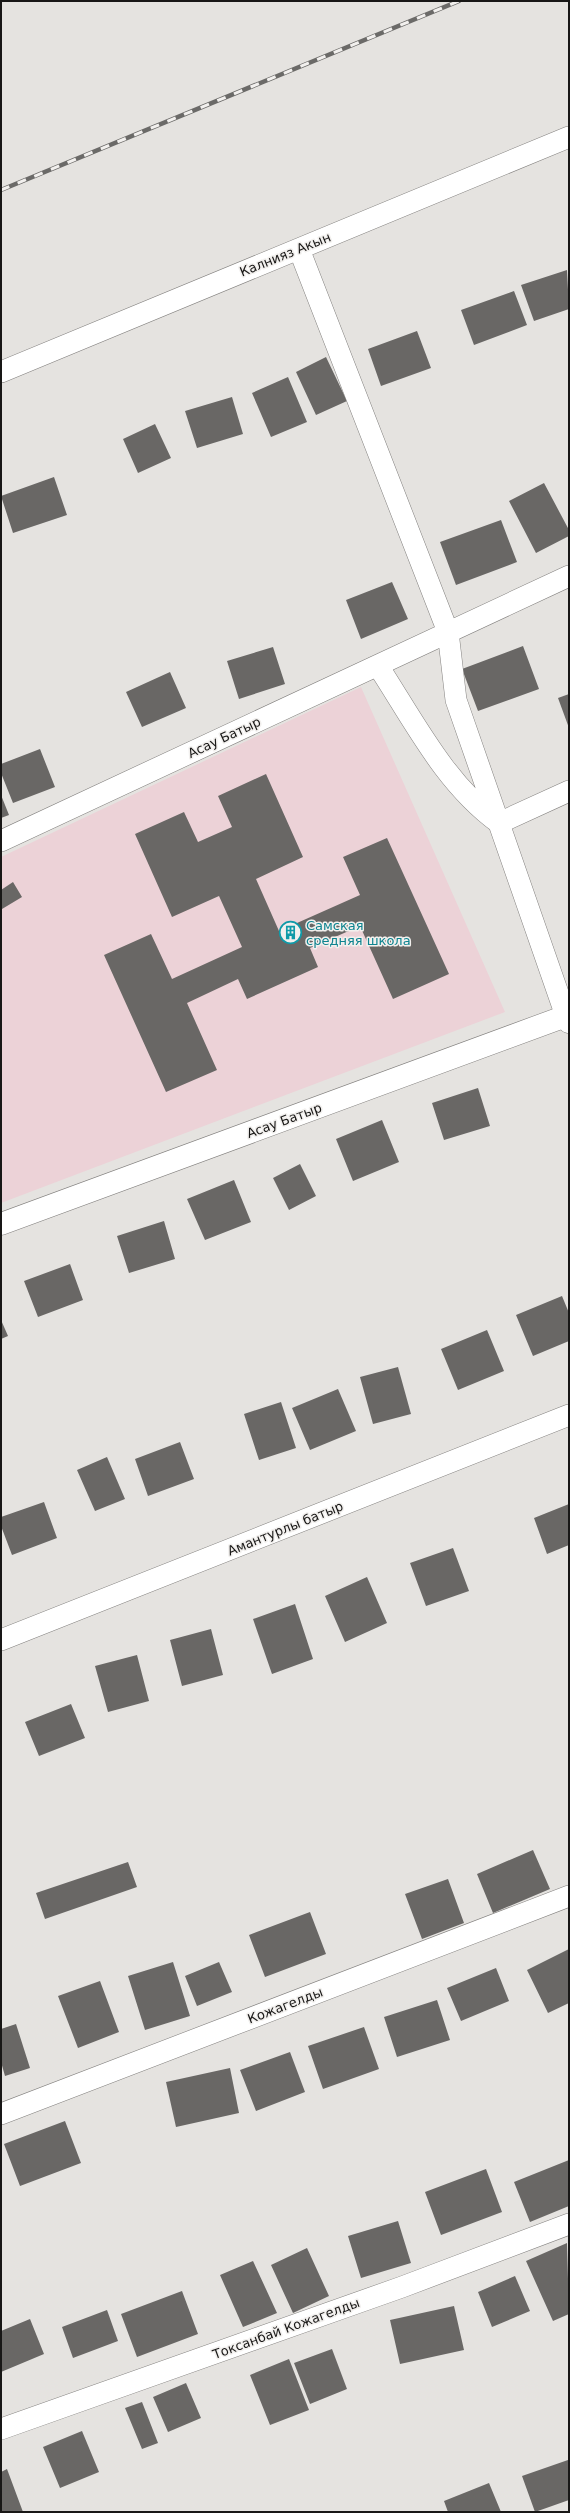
<svg xmlns="http://www.w3.org/2000/svg" width="570" height="2513" font-family="'DejaVu Sans',sans-serif">
<rect width="100%" height="100%" fill="#e5e3e0"/>
<path fill="#ecd2d7" d="M361,687L505,1012L1,1203V857Z"/>
<path fill="#696765" d="M567,270L569,309L534,321L521,285Z
M514,291L527,325L474,345L461,310Z
M417,331L431,368L381,386L368,349Z
M326,357L347,401L316,415L296,372Z
M288,377L307,422L271,437L252,393Z
M232,397L243,434L197,448L185,411Z
M155,424L171,458L138,473L123,439Z
M54,477L67,515L13,533L1,496Z
M544,483L569,530V536L536,553L509,501Z
M501,520L517,562L456,585L440,542Z
M392,582L408,619L361,639L346,600Z
M523,646L539,689L478,711L462,669Z
M273,647L285,684L239,699L227,661Z
M170,672L186,708L142,727L126,692Z
M569,694V728L558,698Z
M40,749L55,787L13,803L1,773V764Z
M266,774L303,857L256,879L279,931L360,895L343,857L387,838L449,974L393,999L360,926L310,948L318,967L247,999L238,979L187,1003L217,1070L166,1092L104,955L151,934L172,979L242,947L219,896L172,917L135,834L184,812L198,842L232,827L218,796Z
M1,795L9,815L1,818Z
M13,882L22,897L2,909L1,890Z
M478,1088L490,1126L444,1140L432,1103Z
M382,1120L399,1162L353,1181L336,1139Z
M300,1164L316,1196L289,1210L273,1178Z
M234,1180L251,1222L205,1240L187,1199Z
M164,1221L175,1259L129,1273L117,1236Z
M70,1264L83,1300L38,1317L24,1281Z
M562,1296L569,1313V1341L533,1356L516,1315Z
M1,1320L8,1336L1,1339Z
M487,1330L504,1371L458,1390L441,1349Z
M398,1367L411,1414L373,1424L360,1377Z
M338,1389L356,1431L310,1450L292,1408Z
M281,1402L296,1448L259,1460L244,1414Z
M180,1442L194,1479L148,1496L135,1459Z
M107,1457L125,1499L95,1511L77,1470Z
M44,1502L57,1538L12,1555L1,1526V1517Z
M569,1504V1545L547,1554L534,1518Z
M453,1548L469,1591L426,1606L410,1563Z
M367,1577L387,1623L345,1642L325,1596Z
M295,1604L313,1659L272,1674L253,1619Z
M211,1629L223,1675L182,1686L170,1640Z
M137,1655L149,1701L108,1712L95,1666Z
M71,1704L85,1738L39,1756L25,1722Z
M533,1850L550,1889L493,1913L477,1874Z
M128,1862L137,1887L45,1919L36,1893Z
M448,1879L464,1923L422,1939L405,1894Z
M310,1912L326,1954L265,1977L249,1935Z
M569,1949V2003L548,2013L527,1970Z
M173,1962L190,2016L145,2030L128,1976Z
M219,1962L232,1992L197,2006L185,1976Z
M496,1968L509,2001L461,2021L447,1988Z
M100,1981L119,2032L78,2048L58,1996Z
M437,2000L450,2040L397,2057L384,2017Z
M16,2024L30,2068L5,2076L1,2062V2029Z
M364,2027L379,2069L323,2089L308,2046Z
M290,2052L305,2092L256,2111L240,2070Z
M230,2068L239,2113L176,2127L166,2082Z
M65,2121L81,2163L20,2186L4,2144Z
M569,2160V2206L530,2222L514,2182Z
M486,2169L502,2212L441,2235L425,2192Z
M398,2221L411,2263L361,2278L348,2236Z
M567,2243L569,2314L553,2321L526,2261Z
M307,2248L329,2296L293,2313L271,2265Z
M253,2261L277,2313L243,2327L220,2275Z
M515,2276L530,2311L492,2327L478,2292Z
M182,2291L198,2334L137,2357L121,2314Z
M454,2306L464,2350L400,2364L390,2320Z
M107,2310L118,2341L73,2358L62,2327Z
M30,2319L44,2354L1,2372V2331Z
M332,2349L347,2389L310,2404L294,2363Z
M289,2359L309,2410L270,2425L250,2375Z
M186,2383L201,2418L168,2432L153,2397Z
M142,2402L158,2443L142,2449L125,2408Z
M82,2431L99,2472L60,2488L43,2447Z
M568,2460L569,2500L535,2512L522,2476Z
M7,2469L23,2512H1V2472Z
M489,2483L501,2512H448L444,2501Z"/>
<g fill="none" stroke-linecap="round" stroke-linejoin="round">
<defs>
<path id="minor" d="M299,249L448,632L456,700L566,1016
M1,372L569,137
M378,666C414,721 445,784 499,823L569,791
M1,841L569,576
M1,1640L569,1415
M1,2114L569,1896
M1,2429L402,2287L569,2224"/>
<path id="tertiary" d="M1,1224L566,1016L569,1022"/>
</defs>
<use href="#minor" stroke="#83817f" stroke-width="22"/>
<use href="#tertiary" stroke="#83817f" stroke-width="23"/>
<use href="#minor" stroke="#fff" stroke-width="21"/>
<use href="#tertiary" stroke="#fff" stroke-width="22"/>
<defs>
<path id="rail" d="M1,190L459,1"/>
</defs>
<use href="#rail" stroke="#6b6a68" stroke-width="4.5"/>
<use href="#rail" stroke="#f2f0ee" stroke-width="3" stroke-dasharray="9" stroke-linecap="butt"/>
</g>
<defs>
<symbol id="building-ring" viewBox="-11 -11 22 22"><circle r="9.5" fill="#f2f0ee" stroke="#0f9aa8" stroke-width="1.5"/><path d="M-4-6H4V6H1V3H-1V6H-4ZM-2.5-4.3h1.7v1.8h-1.7ZM.8-4.3h1.7v1.8H.8ZM-2.5-1h1.7V.8h-1.7ZM.8-1h1.7V.8H.8Z" fill="#0f9aa8"/></symbol>
</defs>
<g fill-rule="evenodd">
<use href="#building-ring" x="278" y="920" width="25" height="25"/>
</g>
<g text-anchor="middle" stroke-width="3" stroke-linejoin="round" paint-order="stroke">
<g font-size="13" fill="#181716" stroke="#f2f0ee">
<text transform="translate(285 254) rotate(-22)" y="5">Калнияз Акын</text>
<text transform="translate(224 737) rotate(-25)" y="5">Асау Батыр</text>
<text transform="translate(284 1120) rotate(-20)" y="5">Асау Батыр</text>
<text transform="translate(285 1528) rotate(-22)" y="5">Амантурлы батыр</text>
<text transform="translate(285 2005) rotate(-21)" y="5">Кожагелды</text>
<text transform="translate(286 2328) rotate(-20)" y="5">Токсанбай Кожагелды</text>
</g>
<g font-size="13" fill="#0d838f" stroke="#f2f0ee" text-anchor="start">
<text x="306" y="930">Самская<tspan x="306" dy="15">средняя школа</tspan></text>
</g>
</g>
<rect width="570" height="2513" fill="none" stroke="#181716" stroke-width="4"/>
</svg>
